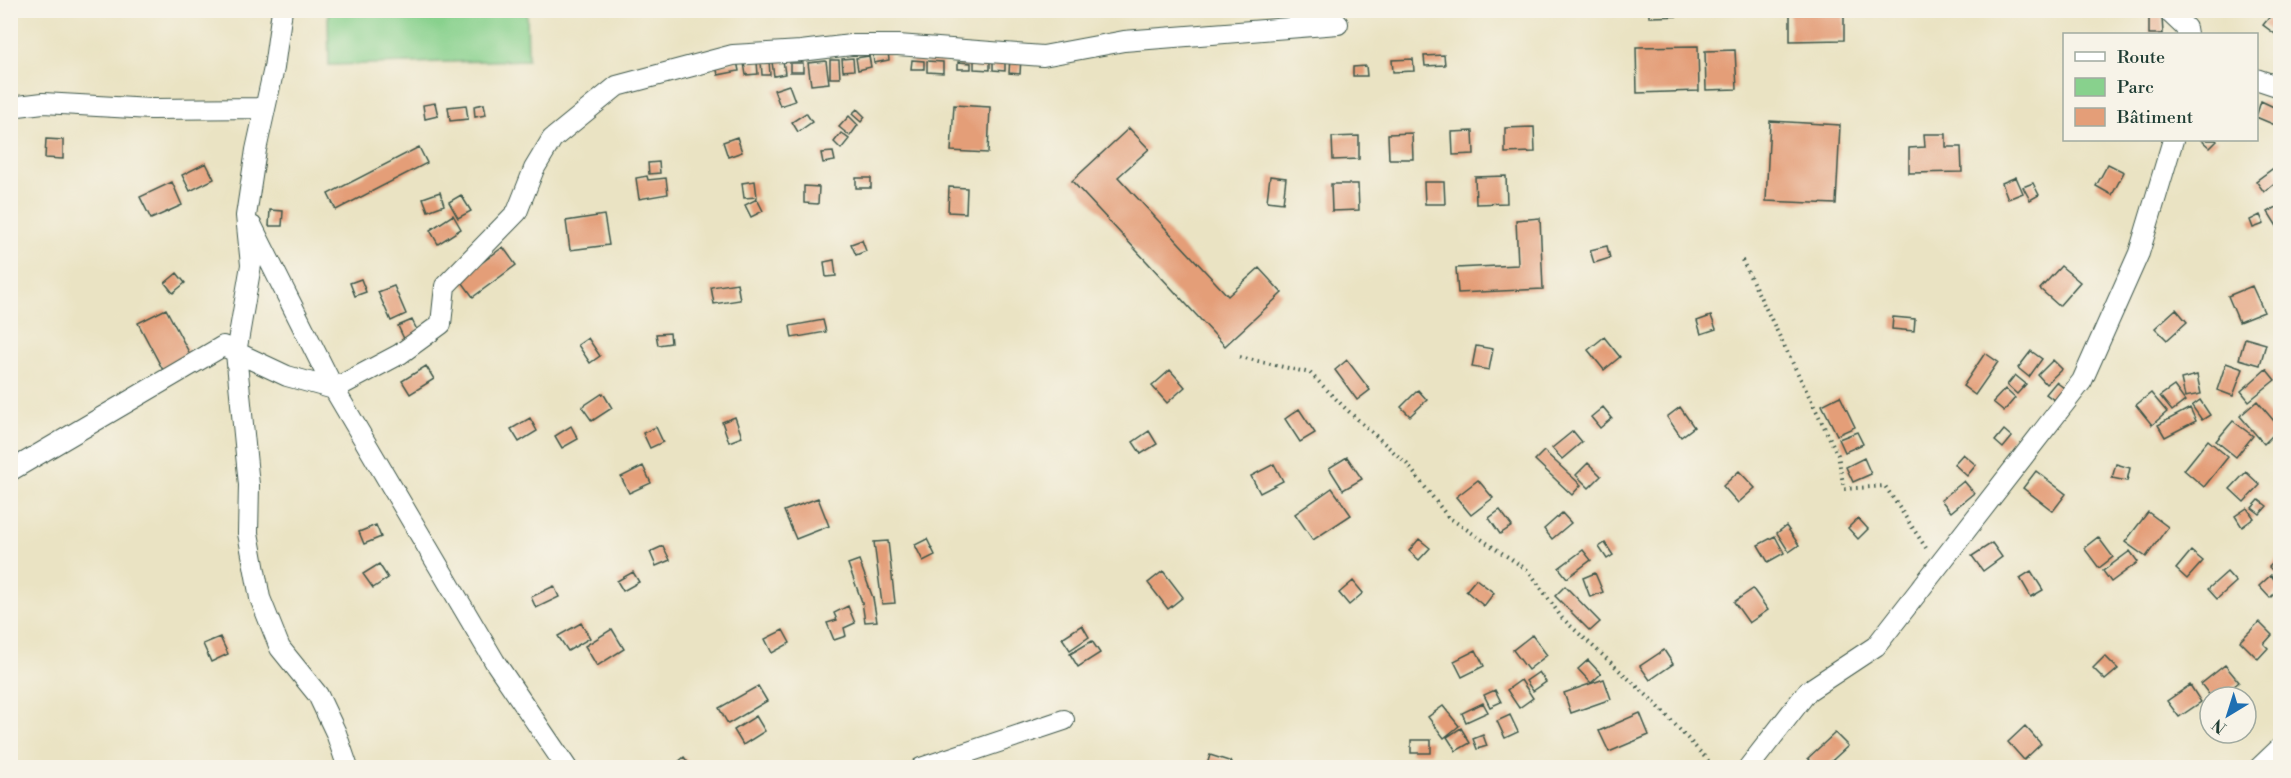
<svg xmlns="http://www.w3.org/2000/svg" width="2291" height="778" font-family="'Libre Bodoni',serif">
<rect width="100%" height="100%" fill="#f7f3e8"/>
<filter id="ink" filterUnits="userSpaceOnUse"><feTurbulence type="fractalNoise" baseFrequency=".0167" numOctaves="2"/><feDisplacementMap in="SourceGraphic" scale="12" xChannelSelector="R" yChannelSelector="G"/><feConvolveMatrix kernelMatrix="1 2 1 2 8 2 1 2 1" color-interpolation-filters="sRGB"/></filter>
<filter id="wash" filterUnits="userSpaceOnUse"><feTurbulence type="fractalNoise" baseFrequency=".008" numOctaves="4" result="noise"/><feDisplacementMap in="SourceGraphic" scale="24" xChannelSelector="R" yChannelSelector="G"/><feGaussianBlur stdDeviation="1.35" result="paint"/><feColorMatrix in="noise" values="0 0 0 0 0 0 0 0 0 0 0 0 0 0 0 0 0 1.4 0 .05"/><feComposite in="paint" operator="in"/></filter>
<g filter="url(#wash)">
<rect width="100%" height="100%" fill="#eae3c3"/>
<path fill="#88d18d" stroke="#548760" stroke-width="1.5" d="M328,11H527L528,60L329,65Z"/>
<g id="blocks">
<path fill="#e49e78" d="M1649,10H1689V16L1649,17Z
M1790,10H1844V40L1790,41Z
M2272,14L2280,21V26L2275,34L2263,25Z
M2162,17L2163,34H2149V18Z
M1698,46L1699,91L1637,93L1636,47Z
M1735,50L1737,89L1706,90L1705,51Z
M888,52L889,60L874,63L873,55Z
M1444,55L1445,65L1425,66L1424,56Z
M869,56L871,67L858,70L856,58Z
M1010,57H1021L1020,74L1009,73Z
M853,58L854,70L843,71L842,59Z
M1413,59L1414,71L1393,72L1392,60Z
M769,60L770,75H762L761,61Z
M783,60L785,74L774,76L772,62Z
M830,60H839L840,78H830Z
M912,60L924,61V69H911Z
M974,60L990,61V70L974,69Z
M737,61L739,71L718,75L716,65Z
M826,61L829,83L811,85L808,63Z
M927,61L943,62V73L927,72Z
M757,62L758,74L746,75L744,63Z
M958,62L971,63V69H958Z
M993,62H1005V71L993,70Z
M790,63H803V72H790Z
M1366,66L1367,76H1353V67Z
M789,85L795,101L780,106L774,90Z
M2261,101L2280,110L2275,125L2256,117Z
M435,103L438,116L425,119L423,105Z
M484,104L486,115L475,117L474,106Z
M466,105L468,119L450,121L448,107Z
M954,105L990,107L988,153L951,151Z
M857,109L865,117L861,122L852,114Z
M806,113L812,122L798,132L792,122Z
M849,116L858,125L850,136L839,127Z
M1770,121L1840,125L1836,204L1766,201Z
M1534,127L1535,152L1505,153V128Z
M1129,128L1149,149L1118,177L1228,296L1259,268L1282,293L1225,346L1072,181Z
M1473,131L1474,154L1453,155L1452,132Z
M841,133L849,139L841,149L834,142Z
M1412,133L1413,159H1389L1388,134Z
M1924,134H1946V147H1961L1962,172L1909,173V148L1925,147Z
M1359,136V159L1333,160L1332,137Z
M737,137L742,152L728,157L723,142Z
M46,139L63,140V159L45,158Z
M2201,140H2216L2217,141L2210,148Z
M419,147L427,163L336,210L328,194Z
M833,152L835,161L823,163L821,153Z
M659,162L660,173L649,174L648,163Z
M206,163L214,179L190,191L182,175Z
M2108,164L2124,172L2112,195L2096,186Z
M2275,167L2280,180L2264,192L2256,181Z
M647,176L648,180L666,178L668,194L639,199L636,178Z
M1270,176L1286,178L1283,203L1267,201Z
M1506,176L1507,203L1476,204L1475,177Z
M2016,177L2023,193L2008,199L2002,183Z
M856,178H871V188H856Z
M755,181L757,197L744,198L742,183Z
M172,182L182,205L151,219L140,197Z
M1424,182H1444L1445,204H1425Z
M2033,183L2039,195L2030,200L2023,187Z
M1331,184H1358L1359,210L1332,211Z
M804,186L819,187L818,204L804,203Z
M949,187L967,188L966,213L948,212Z
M440,192L444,205L428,211L423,198Z
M461,195L471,211L458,218L449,202Z
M757,199L763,211L751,217L745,205Z
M2280,205V227L2278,228L2268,212Z
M270,210L283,211L282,226H269Z
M453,215L461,229L438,244L430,230Z
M604,215L609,245L570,250L566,221Z
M2260,215L2264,224L2253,228L2250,220Z
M1540,218L1543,289L1458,293L1456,268L1518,265L1516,220Z
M862,240L866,251L856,255L851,244Z
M1607,246L1610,258L1594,263L1590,250Z
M503,247L516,265L473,297L460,279Z
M834,260L836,276L826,277L824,262Z
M2061,266L2080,282L2059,306L2040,289Z
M177,273L185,283L173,293L165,283Z
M361,279L366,292L355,296L350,283Z
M737,283L740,300L714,304L711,287Z
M394,286L406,314L391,321L378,292Z
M2252,286L2264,312L2239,322L2228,296Z
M166,309L192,358L164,372L138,323Z
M2176,309L2187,322L2167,340L2155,328Z
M1711,316L1716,329L1701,334L1697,321Z
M1893,317L1915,319L1914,331L1892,329Z
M412,320L420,336L406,343L398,326Z
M823,320L826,332L792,338L790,326Z
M670,333L671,343L658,345L656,334Z
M1604,337L1620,357L1604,370L1588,350Z
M588,338L600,356L590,363L578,345Z
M2245,338L2266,344L2260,365L2239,359Z
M1476,346L1493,349L1489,370L1472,367Z
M2031,351L2042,359L2029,377L2018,368Z
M1985,353L1998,362L1975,395L1963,386Z
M1347,360L1370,390L1357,400L1335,370Z
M2053,360L2062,369L2046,384L2038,375Z
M2226,363L2243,369L2233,396L2217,390Z
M426,366L434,379L410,394L402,381Z
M2266,369L2275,380L2249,401L2241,391Z
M1170,370L1185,387L1167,403L1152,386Z
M2015,375L2026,384L2017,394L2007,385Z
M2197,375L2201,394L2185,397L2181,379Z
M2056,382L2064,388L2054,400L2046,394Z
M2174,386L2185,401L2172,411L2160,396Z
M2005,389L2015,398L2004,411L1993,402Z
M1418,390L1427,400L1410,416L1401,407Z
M603,393L612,408L592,421L582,407Z
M2151,393L2167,412L2152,425L2136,405Z
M1840,396L1855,427L1837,435L1822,405Z
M2200,400L2210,415L2202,420L2192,406Z
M2257,401L2280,428L2264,444L2240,416Z
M1603,407L1612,418L1600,428L1591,417Z
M1680,407L1694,427L1681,437L1667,417Z
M2190,408L2196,421L2165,437L2158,425Z
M1299,409L1315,433L1300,442L1285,419Z
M735,417L742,437L729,442L722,422Z
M530,418L537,431L519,442L511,429Z
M2233,421L2253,436L2236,457L2216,441Z
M571,426L578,439L562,448L555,436Z
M656,427L663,442L650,448L643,433Z
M2004,430L2012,437L2003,448L1995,441Z
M1149,431L1157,444L1141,454L1133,442Z
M1573,431L1582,442L1562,459L1552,448Z
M1857,432L1863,444L1845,452L1839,439Z
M2208,440L2228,457L2204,487L2184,470Z
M1544,451L1581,485L1572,495L1535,460Z
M1963,454L1976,465L1967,476L1954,464Z
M1347,457L1362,479L1343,490L1329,468Z
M1864,458L1871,474L1853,482L1846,467Z
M1588,463L1601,476L1589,488L1576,475Z
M1274,464L1283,481L1260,493L1251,476Z
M2116,464L2130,468L2127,481L2112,478Z
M643,466L651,483L629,493L621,477Z
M1739,471L1755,488L1738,503L1723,486Z
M2036,471L2066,494L2053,511L2023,488Z
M2246,472L2260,485L2244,502L2230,489Z
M1478,480L1493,498L1471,515L1456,497Z
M1964,481L1974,493L1951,512L1941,500Z
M1332,488L1351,515L1313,540L1295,514Z
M818,498L829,526L796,539L784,511Z
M2259,500L2267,506L2260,514L2252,508Z
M2247,508L2254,518L2242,527L2235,516Z
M1500,510L1512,526L1500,534L1489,518Z
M2148,512L2168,527L2146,557L2125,542Z
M1562,513L1571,523L1552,539L1544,529Z
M1858,518L1868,529L1858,539L1848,528Z
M376,525L381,537L364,544L359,532Z
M1786,526L1799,545L1789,552L1777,533Z
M1775,536L1784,553L1768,562L1758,545Z
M2098,537L2113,557L2099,568L2084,548Z
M927,539L935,555L923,561L915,545Z
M1419,539L1430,548L1419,560L1409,551Z
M888,541L895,603L882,604L874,542Z
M1605,543L1613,555L1607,559L1599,547Z
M1992,543L2002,557L1983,571L1972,556Z
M663,546L670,560L656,566L650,552Z
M1583,550L1591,560L1567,578L1559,568Z
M2130,551L2138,562L2111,582L2103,571Z
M2191,551L2203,561L2187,579L2176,569Z
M2279,557L2280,558V578L2269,567Z
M859,560L873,598L877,621L865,622L862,602L848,564Z
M379,564L388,578L373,588L363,574Z
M1163,571L1183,597L1168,609L1148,583Z
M2031,571L2043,590L2031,597L2020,578Z
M633,572L639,582L623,591L617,581Z
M2227,572L2236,582L2217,599L2208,589Z
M1595,573L1603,592L1590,597L1583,578Z
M2271,575L2280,588L2270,598L2259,586Z
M1476,579L1494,593L1484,606L1466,591Z
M1353,581L1363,593L1349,605L1339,593Z
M554,586L559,597L536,608L531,597Z
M1565,586L1600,622L1590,631L1555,596Z
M1753,589L1768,610L1749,623L1734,602Z
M848,606L855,623L844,628L846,636L834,640L827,623L837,620L834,613Z
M2259,622L2272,635L2264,644L2268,648L2258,659L2240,641Z
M581,623L590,638L568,651L558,636Z
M1082,625L1089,637L1070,650L1062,638Z
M612,629L624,649L597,666L585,646Z
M783,630L790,643L772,653L765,639Z
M1532,635L1547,655L1528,670L1513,650Z
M220,637L228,654L211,662L203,644Z
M1092,641L1100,653L1078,667L1070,654Z
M1476,650L1484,666L1462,677L1454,661Z
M1664,650L1673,664L1650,680L1640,666Z
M2105,656L2118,669L2105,680L2093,668Z
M1588,660L1601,674L1591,683L1578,669Z
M2225,665L2239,682L2221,697H2211L2201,684Z
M1539,672L1546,682L1533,691L1526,681Z
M1604,679L1611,699L1571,713L1564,693Z
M1521,680L1533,698L1519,708L1507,690Z
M2190,685L2201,702L2179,717L2167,701Z
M758,686L767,701L728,724L719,708Z
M1495,690L1501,702L1490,707L1484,695Z
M1483,703L1488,712L1466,722L1462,713Z
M1443,706L1459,726L1444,738L1428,717Z
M1640,713L1649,735L1609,752L1599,731Z
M1510,715L1518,732L1505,738L1497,721Z
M756,716L765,731L743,745L734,730Z
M2025,726L2041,744L2024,760L2008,742Z
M1461,728L1470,743L1456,751L1447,737Z
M1835,733L1848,746L1824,768H1816L1808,758Z
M1483,735L1487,746L1477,749L1473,739Z
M1411,740H1431V753H1411Z
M1210,755L1232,762L1231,768H1206Z
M684,757L692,768H671Z"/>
</g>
</g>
<g filter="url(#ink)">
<use href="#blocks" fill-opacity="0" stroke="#3d5649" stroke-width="1.5"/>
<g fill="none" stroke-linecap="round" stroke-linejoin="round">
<defs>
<path id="minor" d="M282,10L274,68L256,150L246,216L251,265L236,353L249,485L248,533L260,598L280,648L318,695L336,733L348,768
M2167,10L2186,28L2187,34
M2256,79L2280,87
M10,107L43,103L151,109L264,108
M252,226L334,389L495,662L567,768
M10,471L223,346L287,376L334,389L400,354L441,324L445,286L517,212L534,169L552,139L617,86L733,55L801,51L851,45H898L1043,56L1124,41L1338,24
M921,768L1064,720
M1748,768L1808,691L1876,646L2082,381L2139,253L2173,140
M2259,768L2280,748"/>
</defs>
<use href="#minor" stroke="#3d5649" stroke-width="22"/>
<path stroke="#3d5649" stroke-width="4" stroke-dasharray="1.5 4.5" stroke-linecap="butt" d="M1742,260L1838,455L1844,489L1885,486L1926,548
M1240,357L1310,373L1345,408L1407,464L1448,517L1529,571L1562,618L1654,702L1715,768"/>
<use href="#minor" stroke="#fff" stroke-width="20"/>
</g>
</g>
<rect width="2291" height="778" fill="none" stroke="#f7f3e8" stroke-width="36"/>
<rect x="2063" y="33" width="195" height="108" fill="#f7f3e8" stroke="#a1aaa0" stroke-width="1.5"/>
<rect x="2075" y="52" width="30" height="9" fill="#ffffff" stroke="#a1aaa0" stroke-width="1.5"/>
<text x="2117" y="63" font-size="18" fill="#1f3d34">Route</text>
<rect x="2075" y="78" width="30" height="18" fill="#88d18d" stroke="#a1aaa0" stroke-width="1.5"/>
<text x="2117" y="93" font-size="18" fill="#1f3d34">Parc</text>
<rect x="2075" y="108" width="30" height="18" fill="#e49e78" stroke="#a1aaa0" stroke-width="1.5"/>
<text x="2117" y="123" font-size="18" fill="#1f3d34">Bâtiment</text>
<g transform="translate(2228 715) rotate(218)"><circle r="28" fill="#f7f3e8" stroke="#a1aaa0" stroke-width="1.5"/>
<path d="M0-4.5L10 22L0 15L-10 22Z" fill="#1f6fb2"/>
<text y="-9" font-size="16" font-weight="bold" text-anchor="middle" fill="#1f3d34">N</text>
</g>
</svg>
